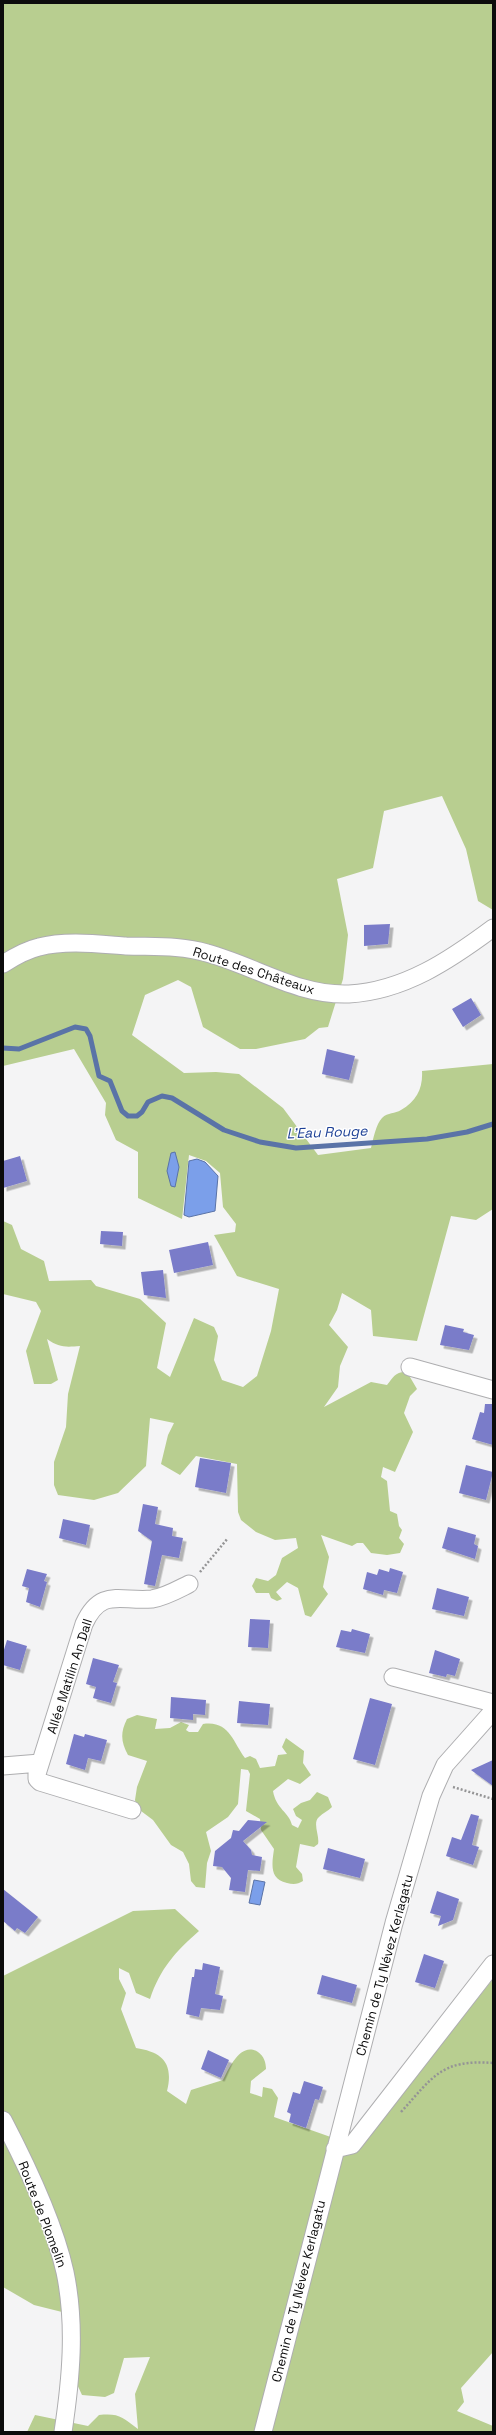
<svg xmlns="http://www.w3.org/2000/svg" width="496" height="2435" font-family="'Space Grotesk',sans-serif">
<defs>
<filter id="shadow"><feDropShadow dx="3.5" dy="3.5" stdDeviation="0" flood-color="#0004"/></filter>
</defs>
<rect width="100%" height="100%" fill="#f4f4f5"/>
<path fill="#b8ce90" d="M3,3H493V910L478,901L466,849L442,796L384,811L373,868L337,879L348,935L343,979L328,1027L319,1028L305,1039L256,1049H240L203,1027L191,987L178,980L145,995L132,1035L184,1073L216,1072L239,1074L283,1108L318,1155L371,1148C373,1140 376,1124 382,1118C388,1112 395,1114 401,1110C417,1101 423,1088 422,1071L493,1064V1209L476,1220L451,1216L417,1341L373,1336L371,1310L342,1293L337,1310L329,1325L348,1347L340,1366L338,1387L324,1407L371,1382L387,1385C393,1377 396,1371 407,1372L417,1389L410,1396L404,1413L413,1432L395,1472L383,1467L381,1477L387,1481L390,1511L397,1514L399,1526L402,1530L399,1538L404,1544L400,1553L387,1555L371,1553L363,1543H357L352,1546L321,1535L329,1557L323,1587L328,1594L311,1617L305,1615L298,1588L287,1582L276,1592L282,1599L277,1601L271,1598L269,1593H256L252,1586L256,1578L268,1581L276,1575L282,1558L298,1548L296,1538L275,1540L256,1532L241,1520L238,1512L237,1464L196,1456L180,1475L161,1464L168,1435L174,1423L150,1418L146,1466L118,1493L94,1500L58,1495L54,1485V1462L66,1427L68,1394L80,1346C67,1347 59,1348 47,1339L58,1380L51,1384H34L26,1351L41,1311L36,1302L3,1294V1221L12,1225L21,1249L44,1261L49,1281L91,1280L96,1286L140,1299L166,1323L157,1368L170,1377L194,1318L214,1327L218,1336L214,1360L222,1380L243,1387L257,1376L271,1331L279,1289L237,1276L214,1235L235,1232L236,1224L223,1207L220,1173L206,1161L189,1155L182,1219L138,1198V1152L116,1140L105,1115L106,1103L74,1049L3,1066Z
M137,1715L157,1719L155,1729L170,1728L181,1722L189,1725L186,1730L189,1732H198L203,1724C229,1720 233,1742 245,1758L250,1756L256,1759L260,1768L275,1766L278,1755L287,1754L282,1747L286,1738L304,1751L303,1763L311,1775L300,1784L288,1779L273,1791C276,1809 289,1812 292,1825L298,1828L302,1820L296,1816L293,1809L301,1803L310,1800L317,1792L328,1797L332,1807C328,1811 323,1813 319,1817C312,1823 320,1836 318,1844L314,1847L300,1844L296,1867L302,1874L303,1881C298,1884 294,1885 287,1883C269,1879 272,1864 274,1849L261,1830L260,1819L246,1811L250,1774L248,1770L241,1769L238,1804L228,1817L206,1832L211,1851L207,1863L205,1888L196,1887L191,1881L189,1864L183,1852L171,1845L153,1820L137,1808L135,1800L137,1787L147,1761L128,1755C121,1742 120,1733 127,1719Z
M175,1909L199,1931C175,1952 160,1969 150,1999L136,1993L129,1973L119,1968V1979L126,1993L121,2009L136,2048C162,2052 174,2063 167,2091L186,2104L191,2090L223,2080C229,2068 241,2041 258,2052C264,2056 266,2063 266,2069L251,2081L250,2093L262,2097L263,2087L272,2089L278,2098L274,2117L359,2147L493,1979V2352L461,2388L464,2402L457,2411L493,2426V2432H27L35,2415L88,2426L99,2415C119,2413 122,2417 138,2429L135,2394L150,2357L124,2358L114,2393L105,2397L82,2395L76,2382L78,2316L34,2305L3,2287V1976L133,1911Z"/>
<path fill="#7b9fea" stroke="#5a73a7" d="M175,1152L179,1167L175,1187L171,1186L167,1171L171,1153Z
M197,1159L205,1162L218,1176L215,1211L189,1217L184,1215L189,1161Z
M254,1880L265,1882L260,1905L249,1903Z"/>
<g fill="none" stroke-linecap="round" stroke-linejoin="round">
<path stroke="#5a73a7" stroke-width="5" d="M3,1048L19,1049L75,1027L86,1029L90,1036L99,1076L110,1081L122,1111L128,1116H137L142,1112L148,1102L162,1096L172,1098L224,1130L260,1142L296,1148L427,1139L467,1132L493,1124"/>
</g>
<path fill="#7a7bc9" filter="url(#shadow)" d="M390,924L388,944L364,946V925Z
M471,998L481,1015L463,1027L452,1009Z
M327,1049L355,1056L349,1080L322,1074Z
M20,1156L27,1181L3,1188V1161Z
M101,1231L123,1232L122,1246L100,1244Z
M208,1242L213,1265L174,1273L169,1250Z
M163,1270L166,1298L144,1295L141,1272Z
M445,1325L464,1329L463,1332L474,1335L469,1350L440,1345Z
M485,1404H493V1445L472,1439L480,1412L484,1413Z
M200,1458L231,1463L226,1493L195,1487Z
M466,1465L493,1472L486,1500L459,1493Z
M143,1504L158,1507L155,1524L173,1528L172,1536L183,1538L179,1558L162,1555L155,1586L144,1584L152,1541L138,1531Z
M63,1519L90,1525L86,1545L59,1538Z
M448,1527L476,1535L474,1544L478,1546L475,1559L442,1548Z
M390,1568L403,1572L397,1593L384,1590L383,1595L363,1589L367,1572L377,1575L379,1569L389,1572Z
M27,1569L47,1574L44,1581L47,1582L40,1607L26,1602L29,1588L22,1586Z
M437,1588L469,1597L464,1616L432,1609Z
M250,1619L270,1620L268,1648L248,1647Z
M352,1629L370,1634L365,1653L336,1647L341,1630L351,1632Z
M7,1640L27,1646L20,1670L3,1665V1653Z
M435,1650L460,1659L455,1676L447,1674L446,1677L429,1673Z
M93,1658L119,1665L113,1682L117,1683L111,1703L93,1698L96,1687L86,1684Z
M171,1697L206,1700L205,1715L193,1714V1720L170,1718Z
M370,1698L392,1704L375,1765L353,1759Z
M239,1701L270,1704L268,1725L237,1723Z
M74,1734L84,1737L85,1734L107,1740L101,1761L88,1758L85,1770L66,1764Z
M493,1760V1786L471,1770Z
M471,1814L479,1816L472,1845L479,1847L473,1865L446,1856L452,1837L461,1840Z
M248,1820L267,1822L243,1841L251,1850L252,1855L262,1857L260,1871L248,1870L245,1892L229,1890L231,1878L222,1867L213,1866L215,1851L231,1838L233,1830L239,1831Z
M328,1848L365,1859L360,1878L323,1869Z
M3,1889L38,1917L25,1933L17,1928L15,1931L3,1921Z
M437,1891L459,1899L453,1920L438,1926L441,1916L430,1913Z
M424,1954L444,1961L435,1988L415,1982Z
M203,1963L220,1967L215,1994L223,1996L220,2010L201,2008L199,2017L186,2014L192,1977H194L195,1969L202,1970Z
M322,1975L357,1985L352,2003L317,1994Z
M208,2050L229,2060L221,2078L201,2069Z
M304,2081L323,2087L319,2100L315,2099L306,2128L289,2122L291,2114L287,2112L293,2092L300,2094Z"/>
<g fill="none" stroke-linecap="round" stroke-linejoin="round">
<defs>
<path id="minor" d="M3,964C14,957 26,950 39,947C66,940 98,944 126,946C154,947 180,945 207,953C255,966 298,996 349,994C404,991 450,960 493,928
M410,1367L493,1390
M393,1677L493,1703
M3,1766L40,1763
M132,1810L40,1782L37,1779V1774L84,1624C101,1587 120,1602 152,1599C165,1597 177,1590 189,1584
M3,2120C26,2164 54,2223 65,2272C76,2325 71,2379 63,2432
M335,2149L352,2145L356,2140L493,1964
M263,2432L394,1923L431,1796L445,1765L493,1711"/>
</defs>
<use href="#minor" stroke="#aeaeb0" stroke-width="19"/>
<path stroke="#949495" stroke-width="2.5" stroke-dasharray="2 2" stroke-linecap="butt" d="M200,1572L228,1538
M453,1787L493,1799
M401,2112C433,2077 441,2059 493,2063"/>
<use href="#minor" stroke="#fff" stroke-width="17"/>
</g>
<g text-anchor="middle" stroke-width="3" stroke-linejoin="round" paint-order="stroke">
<g font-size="13" fill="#0c0c0c" stroke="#fff">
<text transform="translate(254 970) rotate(18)" y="5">Route des Châteaux</text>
<text transform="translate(69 1676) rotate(-72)" y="5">Allée Matilin An Dall</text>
<text transform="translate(384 1965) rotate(-75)" y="5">Chemin de Ty Névez Kerlagatu</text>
<text transform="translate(43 2214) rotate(69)" y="5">Route de Plomelin</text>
<text transform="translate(298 2291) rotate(-76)" y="5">Chemin de Ty Névez Kerlagatu</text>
</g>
<g font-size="14" font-style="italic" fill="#1d4096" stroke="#fff">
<text transform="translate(327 1132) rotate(-2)" y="5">L'Eau Rouge</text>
</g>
</g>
<rect width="496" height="2435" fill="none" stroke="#0c0c0c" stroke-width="8"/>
</svg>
